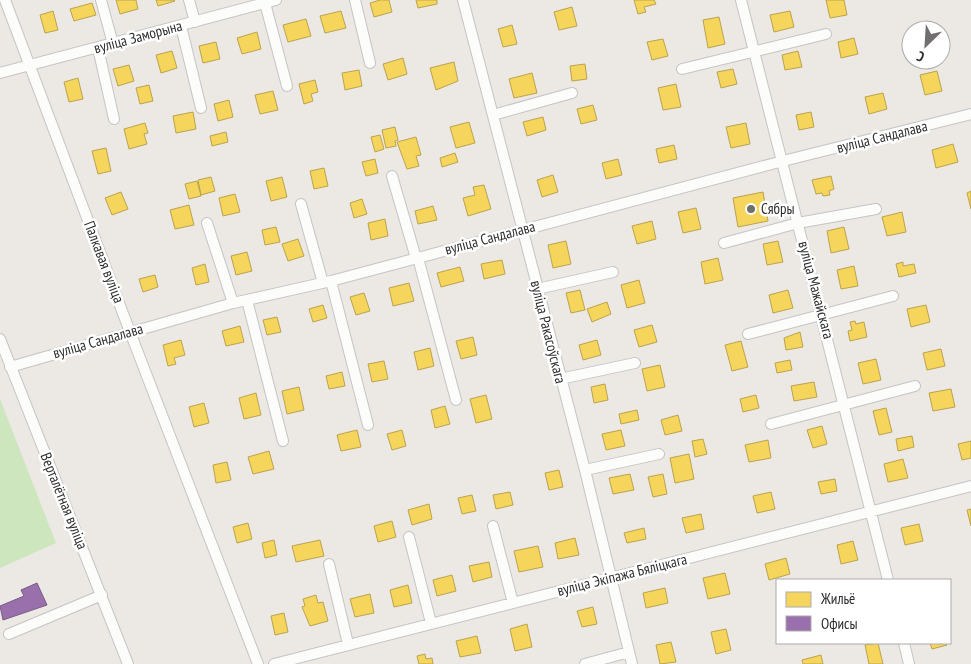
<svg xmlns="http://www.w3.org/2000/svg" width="971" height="664" font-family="'PT Sans Narrow',sans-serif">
<rect width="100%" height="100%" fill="#ece8e4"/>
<path fill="#cee6be" d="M0,399L56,543L0,568Z"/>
<path fill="#f6d55c" stroke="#baa34e" d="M116,0H136L138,9L120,14Z
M156,0H174L175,1L158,6Z
M380,0H389L392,12L374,17L370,3Z
M416,0H437V4L418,8Z
M634,0H654L656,4L644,7L646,12L638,14Z
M826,0H844L847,15L830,18Z
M92,3L96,15L74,21L70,9Z
M572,7L577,26L559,30L554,12Z
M53,11L58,30L45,33L40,15Z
M341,11L346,28L325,33L320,16Z
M790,11L794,27L774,32L770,15Z
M719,17L725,44L708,48L703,20Z
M306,19L311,36L288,42L283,25Z
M512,25L517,44L503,47L498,29Z
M257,32L261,49L242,54L237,38Z
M854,38L858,54L841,58L838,42Z
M663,39L668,56L652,60L647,42Z
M216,42L220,59L203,63L199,46Z
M172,51L177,68L161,73L156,55Z
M798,51L802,67L785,70L782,55Z
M403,58L407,74L388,80L383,64Z
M454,62L458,81L436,90L430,68Z
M585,64L587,79L572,81L570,66Z
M129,65L134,81L118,86L113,69Z
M733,69L737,84L721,88L717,72Z
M359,70L362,86L345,90L342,73Z
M937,71L942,91L925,95L920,75Z
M532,73L537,93L514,98L509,79Z
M78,78L83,99L69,102L64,82Z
M315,80L318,92L311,94L313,101L304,104L299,84Z
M676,84L681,107L663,110L658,88Z
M149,85L153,101L140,104L136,88Z
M273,91L278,110L260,114L255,95Z
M883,93L887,109L869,114L865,97Z
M229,100L233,117L218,121L214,104Z
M593,105L597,120L581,124L577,109Z
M193,112L196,129L176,133L173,116Z
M811,112L814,127L799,130L796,115Z
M543,117L546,130L527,136L523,122Z
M469,122L475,143L456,148L450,127Z
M145,123L148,133L144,134L147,144L129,149L124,129Z
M746,123L750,144L731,148L726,127Z
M395,127L398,140L395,141L396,146L386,148L382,130Z
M226,132L228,142L212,146L210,136Z
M380,135L384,149L375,152L371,137Z
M416,137L421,155L416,156L419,166L407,169L397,142Z
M953,144L958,162L936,168L932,150Z
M674,145L677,159L659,163L656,149Z
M106,148L111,171L98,174L92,151Z
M455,153L458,162L442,167L440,158Z
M375,159L378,173L366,176L362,162Z
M618,159L622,175L606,179L602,163Z
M324,168L328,186L314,189L310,171Z
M553,175L558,192L542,197L537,180Z
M831,176L834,189L829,191L830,195L823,196L822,193L816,194L812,180Z
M211,177L215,191L201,195L198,180Z
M282,177L287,197L271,201L266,181Z
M197,181L201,196L189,199L185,184Z
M484,185L491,209L468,216L463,198L475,195L473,187Z
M971,191V209L967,193Z
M121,192L128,209L112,215L105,198Z
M763,192L768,221L738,227L733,198Z
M235,194L240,212L223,216L219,198Z
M362,199L367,214L354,218L350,203Z
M189,205L194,225L175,229L170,210Z
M433,206L437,220L418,224L415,211Z
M696,208L701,229L683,233L678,212Z
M902,212L906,232L887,236L882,217Z
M385,219L388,236L371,240L368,223Z
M652,221L656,239L637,244L632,226Z
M276,227L280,242L265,245L262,230Z
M844,227L849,249L831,253L827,231Z
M298,239L304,256L288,261L282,244Z
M566,241L571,264L553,268L548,245Z
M778,241L783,262L767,265L763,244Z
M247,252L252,271L236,275L231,256Z
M718,258L723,280L705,284L701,262Z
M502,260L505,274L484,279L481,264Z
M903,262V266L914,264L916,273L899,277L896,264Z
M205,264L209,282L196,285L192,268Z
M854,266L858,286L841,289L837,270Z
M460,267L464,281L441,287L437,273Z
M155,275L158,287L143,292L139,279Z
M639,280L645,303L627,308L621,285Z
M409,283L414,301L393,306L389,288Z
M580,290L585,310L571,313L566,293Z
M788,290L793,308L773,313L769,295Z
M364,293L370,311L356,315L350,297Z
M607,302L611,314L592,322L587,309Z
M323,305L327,318L313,322L309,309Z
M926,305L930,322L911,327L907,309Z
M277,317L281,332L267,335L263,320Z
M855,321L856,324L864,322L867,337L850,341L848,331L852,330L850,322Z
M652,325L657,342L639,347L634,330Z
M240,326L244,342L226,346L222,331Z
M800,332L803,347L786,350L784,338Z
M473,337L477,355L461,359L456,341Z
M181,340L185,355L174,358L176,364L168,366L163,345Z
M597,340L601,355L583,360L579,345Z
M741,341L748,367L732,371L725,345Z
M430,348L434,366L418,370L414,352Z
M941,349L945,366L927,370L923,353Z
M876,359L881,380L863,384L858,363Z
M790,360L792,370L777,373L775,363Z
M384,361L388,379L372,382L368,364Z
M660,365L665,387L647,391L642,369Z
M342,372L345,386L329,389L326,376Z
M814,382L817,397L794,401L791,386Z
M605,384L608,400L594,403L591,387Z
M299,387L304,410L287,414L282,391Z
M951,389L955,407L933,411L929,393Z
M256,393L261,415L244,419L239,398Z
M486,395L492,419L476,423L470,399Z
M756,395L759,408L743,412L740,399Z
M204,403L209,423L194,427L189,407Z
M445,406L450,424L435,428L431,410Z
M886,408L892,432L879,435L873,411Z
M637,410L639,420L621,424L619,414Z
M678,415L682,431L665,435L661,420Z
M822,426L827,444L813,448L807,430Z
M357,430L361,447L341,451L337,435Z
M402,430L406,446L392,450L387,434Z
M621,430L625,446L606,450L602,434Z
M912,436L914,447L898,451L896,439Z
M703,439L707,454L695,457L692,441Z
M768,440L771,458L749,462L745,445Z
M971,441V458L962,460L958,444Z
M269,451L274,469L253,474L248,457Z
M689,454L694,479L675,483L670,458Z
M903,459L908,478L888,482L884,464Z
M227,462L231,480L216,483L213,465Z
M559,470L563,487L549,490L545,473Z
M630,474L634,490L613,494L609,478Z
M663,474L667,494L653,497L648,477Z
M835,479L837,491L821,494L818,482Z
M510,492L513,505L496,509L493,495Z
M771,492L775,509L757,513L753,496Z
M472,495L476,511L462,514L458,498Z
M429,504L432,519L412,525L408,510Z
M971,509V526L967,510Z
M701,514L704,529L686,533L682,518Z
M392,521L396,537L378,542L374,526Z
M248,523L252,539L237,543L233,527Z
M919,524L923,541L905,545L901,528Z
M644,528L646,539L627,543L624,533Z
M575,538L579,555L558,559L555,543Z
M274,540L277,555L265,558L262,543Z
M320,540L324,556L296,562L292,546Z
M853,541L858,560L841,564L837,545Z
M538,546L543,567L519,572L514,551Z
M786,558L790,574L769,580L765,564Z
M489,562L492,577L473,582L469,566Z
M725,573L730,594L708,599L703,578Z
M452,575L456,591L437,596L433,580Z
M408,585L412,603L394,607L390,590Z
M665,588L668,603L646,608L643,593Z
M370,594L374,613L355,617L350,599Z
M316,595L318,603L323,602L328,621L310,626L302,607L305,606L303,599Z
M593,607L597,624L582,627L577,611Z
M284,613L288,632L275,635L271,616Z
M527,624L532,647L515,651L510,629Z
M726,629L731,650L716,654L711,632Z
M477,636L481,653L460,657L456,641Z
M671,642L676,662L660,664L656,645Z
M878,643L883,664H869L865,645Z
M930,643H946L947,645L932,649Z
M425,654L426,659L432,658L433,664H419L417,656Z
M821,655L823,664H803L802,660Z"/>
<path fill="#9970ab" stroke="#795c86" d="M37,583L47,605L3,620L0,606L24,596L21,590Z"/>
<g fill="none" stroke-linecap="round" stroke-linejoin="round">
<defs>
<path id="minor" d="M5,0L130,332L258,664
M101,0L113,44
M189,0L195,22
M355,0L370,63
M463,0L585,470L632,664
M741,0L888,580
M265,3L287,86
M181,26L201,108
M98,48L114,119
M682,69L826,34
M0,73L276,0
M493,115L572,93
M392,176L416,258
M301,204L323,283
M207,223L233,303
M724,243L798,223L876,209
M418,258L456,400
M331,281L368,425
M537,289L613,272
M247,300L283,441
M748,334L893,296
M0,339L128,664
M10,367L233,303L331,281L783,161L971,114
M560,379L635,363
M771,424L915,386
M585,470L659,454
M493,526L513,603
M409,537L431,623
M329,564L348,644
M9,634L102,595
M904,643L909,664
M274,664L971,486
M585,664L629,652"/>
</defs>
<use href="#minor" stroke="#c5c4c5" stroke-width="12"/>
<use href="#minor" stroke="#fcfcfb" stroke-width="10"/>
</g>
<circle fill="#706f6e" stroke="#fff" stroke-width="2" cx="751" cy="209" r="5"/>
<g text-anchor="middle" stroke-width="5" stroke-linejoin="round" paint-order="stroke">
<g font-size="15" fill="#2e2e2e" stroke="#fff">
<text transform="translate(138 37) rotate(-15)" y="5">вуліца Заморына</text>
<text transform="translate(882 137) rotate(-14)" y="5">вуліца Сандалава</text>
<text transform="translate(490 238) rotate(-15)" y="5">вуліца Сандалава</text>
<text transform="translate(104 262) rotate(69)" y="5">Палкавая вуліца</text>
<text transform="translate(816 290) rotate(75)" y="5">вуліца Мажайскага</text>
<text transform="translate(548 332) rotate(76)" y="5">вуліца Ракасоўскага</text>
<text transform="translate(98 341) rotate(-16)" y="5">вуліца Сандалава</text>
<text transform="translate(64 501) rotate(68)" y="5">Верталётная вуліца</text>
<text transform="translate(622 575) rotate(-14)" y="5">вуліца Экіпажа Бяліцкага</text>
</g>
<g font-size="15" fill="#2e2e2e" stroke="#fff" text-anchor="start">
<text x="761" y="214">Сябры</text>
</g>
</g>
<rect x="776" y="579" width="175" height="65" fill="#ffffff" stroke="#ababab"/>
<rect x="786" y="592" width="25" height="15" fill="#f6d55c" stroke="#ababab"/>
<text x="821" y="604" font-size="15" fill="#2e2e2e">Жильё</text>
<rect x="786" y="616" width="25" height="15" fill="#9970ab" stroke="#ababab"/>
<text x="821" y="629" font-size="15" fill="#2e2e2e">Офисы</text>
<g transform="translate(926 45) rotate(205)"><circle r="24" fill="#ffffff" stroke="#ababab"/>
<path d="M0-4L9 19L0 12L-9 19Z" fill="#706f6e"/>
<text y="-8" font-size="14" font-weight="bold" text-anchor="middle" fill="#2e2e2e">С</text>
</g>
</svg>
